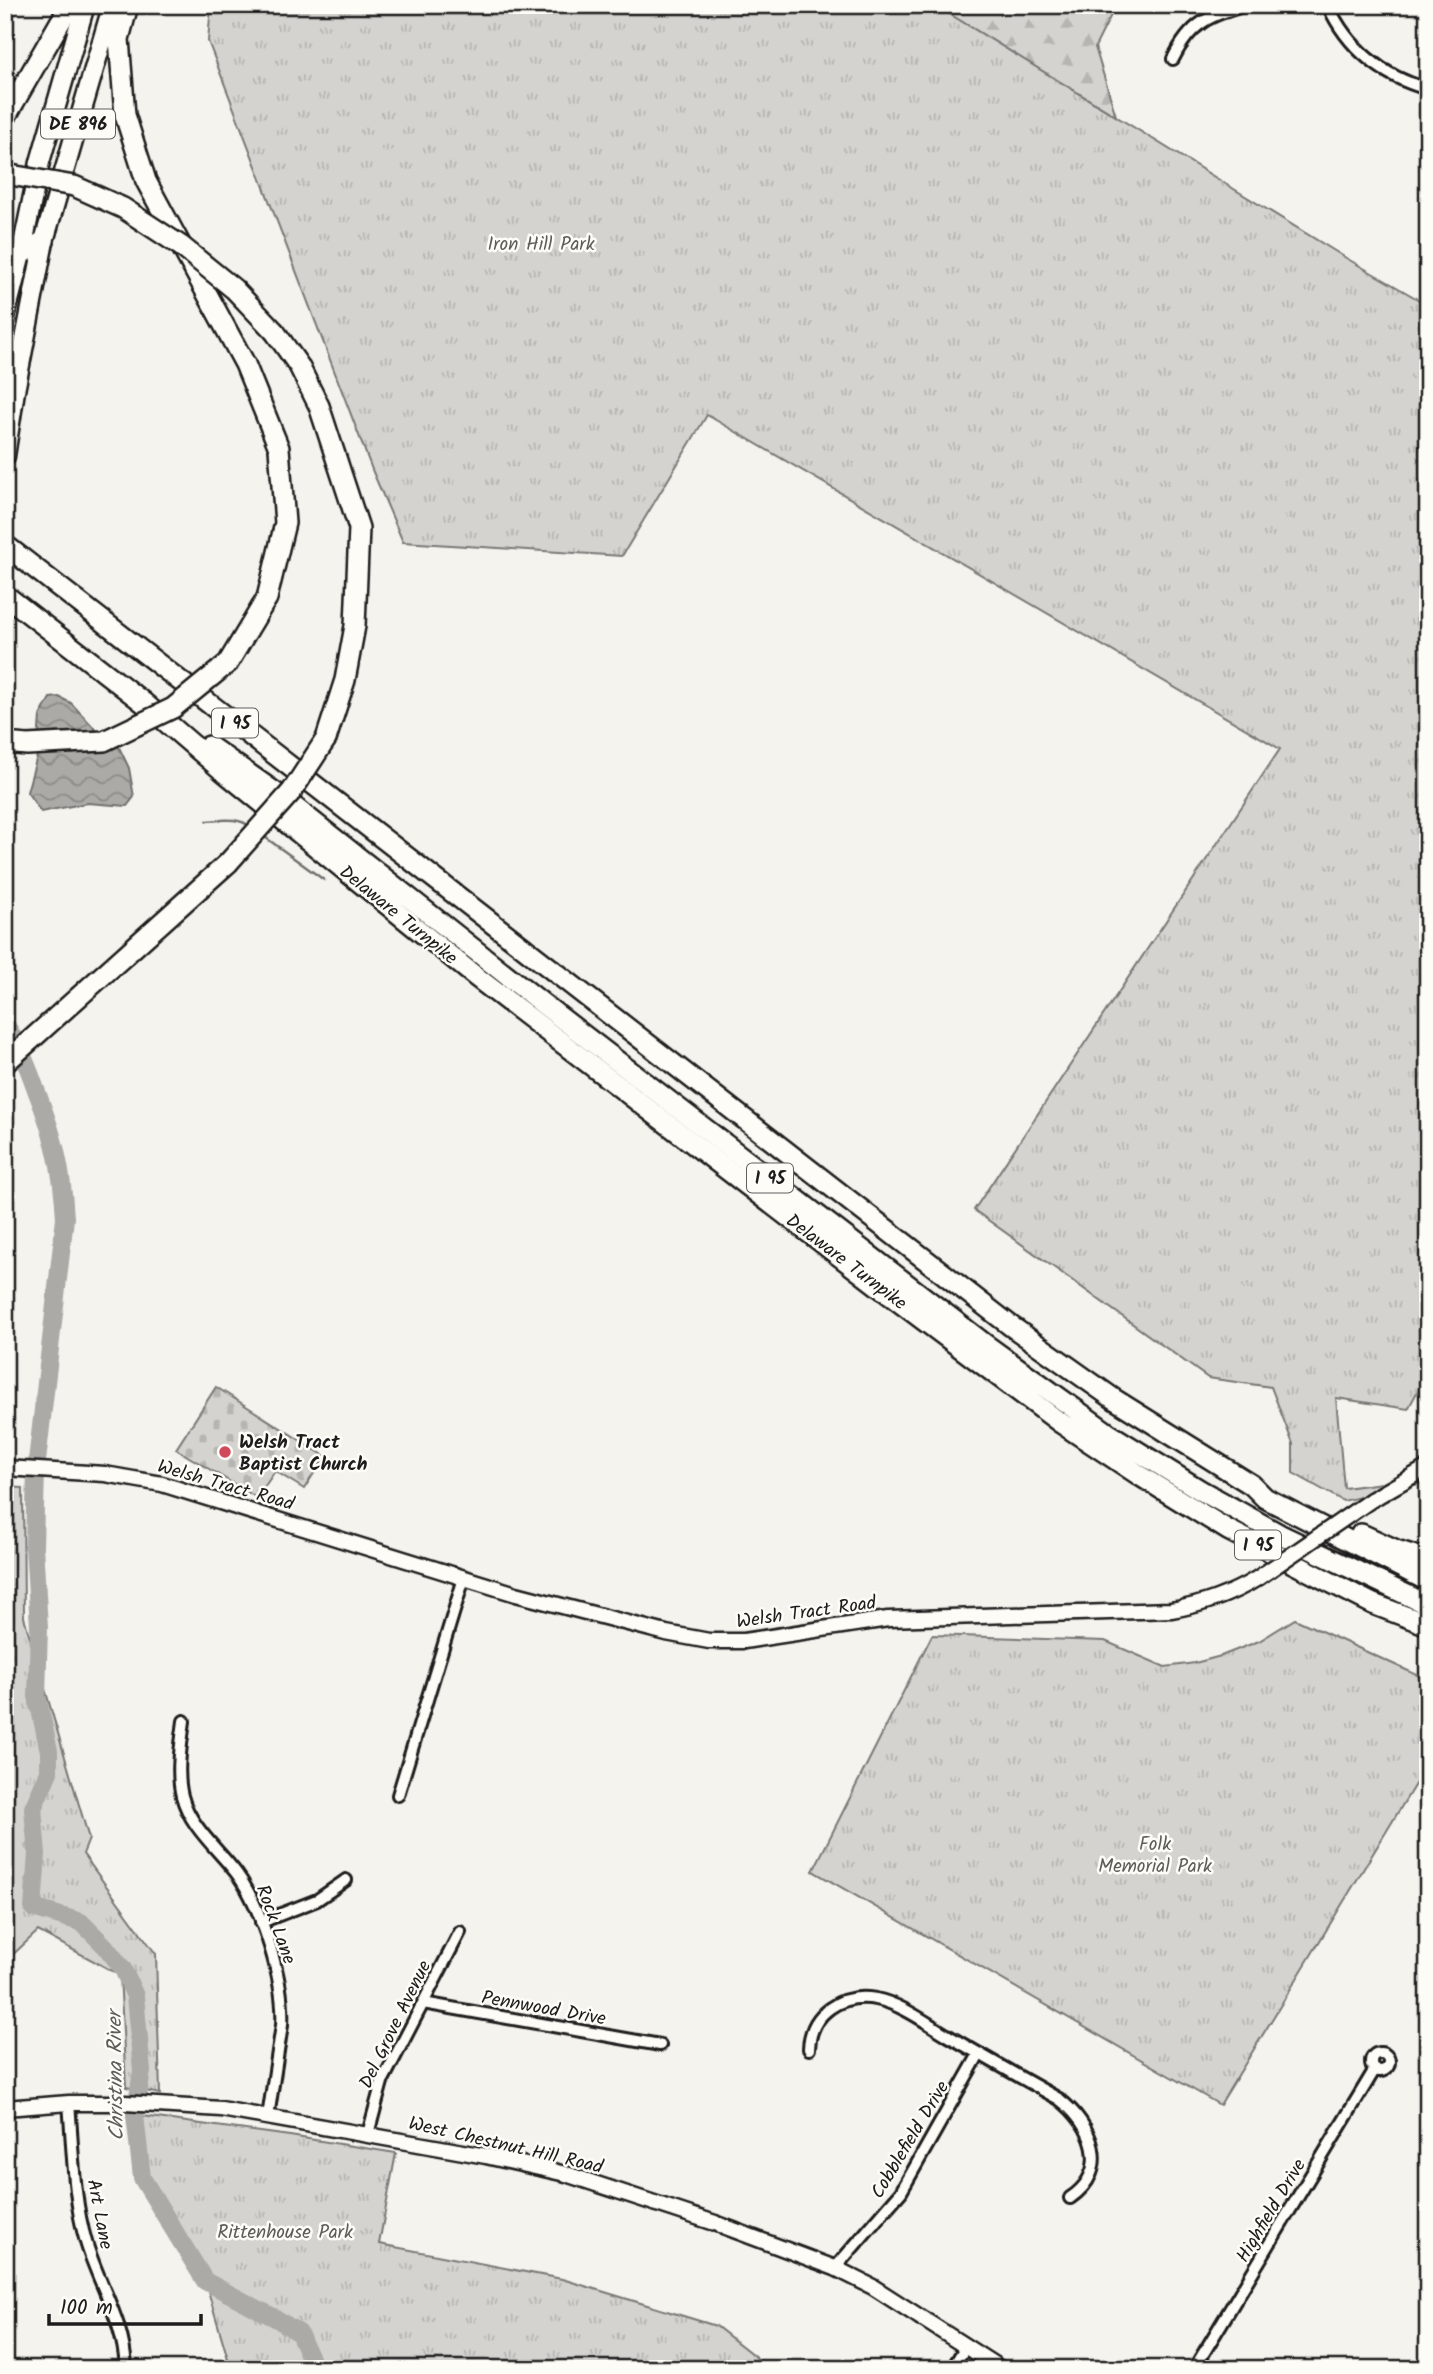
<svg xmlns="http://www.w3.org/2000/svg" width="1433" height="2374" font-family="Kalam,sans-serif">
<defs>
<pattern id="forest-firs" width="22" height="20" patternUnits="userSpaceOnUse" patternTransform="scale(1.75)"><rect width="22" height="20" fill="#d4d3cf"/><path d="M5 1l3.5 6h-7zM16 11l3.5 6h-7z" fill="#b5b5b1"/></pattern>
<pattern id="cemetery-stones" width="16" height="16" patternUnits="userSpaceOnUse" patternTransform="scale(1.75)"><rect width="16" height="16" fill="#d4d3cf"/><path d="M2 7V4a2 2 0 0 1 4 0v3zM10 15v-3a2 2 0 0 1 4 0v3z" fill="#b5b5b1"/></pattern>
<pattern id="park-tufts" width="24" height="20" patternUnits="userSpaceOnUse" patternTransform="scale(1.75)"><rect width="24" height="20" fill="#d4d3cf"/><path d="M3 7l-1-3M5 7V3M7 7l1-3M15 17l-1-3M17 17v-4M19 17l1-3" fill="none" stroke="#b5b5b1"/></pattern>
<pattern id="water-waves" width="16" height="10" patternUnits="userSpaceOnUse" patternTransform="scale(1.75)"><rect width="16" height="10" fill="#abaaa6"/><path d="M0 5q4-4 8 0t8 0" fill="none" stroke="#8a8a86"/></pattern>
</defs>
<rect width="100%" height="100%" fill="#f4f3ee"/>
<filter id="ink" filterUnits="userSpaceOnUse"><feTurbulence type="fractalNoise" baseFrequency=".0143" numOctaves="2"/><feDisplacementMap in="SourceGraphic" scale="14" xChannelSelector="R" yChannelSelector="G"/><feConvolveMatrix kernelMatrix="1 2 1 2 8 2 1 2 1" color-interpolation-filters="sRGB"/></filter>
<g filter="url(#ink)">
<path fill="url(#forest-firs)" stroke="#787876" stroke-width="2" d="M941,5H1116L1095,47L1116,116L939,8Z"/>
<path fill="url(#cemetery-stones)" stroke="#787876" stroke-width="2" d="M216,1387L325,1456L304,1489L275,1471L257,1498L176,1449Z"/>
<path fill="url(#park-tufts)" stroke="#787876" stroke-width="2" d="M211,5H941L940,8L1346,258L1428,305V1372L1408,1409L1336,1398L1344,1488L1428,1477V1485L1423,1483L1343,1501L1293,1473V1444L1271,1387L1208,1378L974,1210L1280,749L707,415L622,556L403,542L373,472L208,41Z
M5,1487L23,1488L24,1617L89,1839L83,1854L156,1954L160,2094L126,2087L120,1975L38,1931L5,1962Z
M1295,1619L1428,1680V1763L1220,2105L813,1871L932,1635L1105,1641L1165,1667L1195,1663L1221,1656L1259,1641Z
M135,2115L290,2136L396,2153L379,2244L562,2279L716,2326L771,2369H231L205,2281L142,2178Z"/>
<path fill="url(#water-waves)" stroke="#72716f" stroke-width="2" d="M59,697L71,703L99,733L117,743L129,768L134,797L127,806L87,803L41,812L27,792L37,756L40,716L50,698Z"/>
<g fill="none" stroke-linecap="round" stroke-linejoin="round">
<path stroke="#72716f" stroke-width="2.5" d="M207,821C223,820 238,817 251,827
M262,835L324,880"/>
<path stroke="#abaaa6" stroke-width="18" d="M5,1024C19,1044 27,1064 35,1087C54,1136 62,1166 65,1218L36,1470L34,1546L39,1627L37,1696L49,1751V1772L33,1808L37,1854L33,1908L81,1922L105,1946L123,1969L135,1996L142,2071L135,2115L142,2178L205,2281L277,2319L299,2333L310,2358V2369"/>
<defs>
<path id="minor" d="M1328,5C1347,48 1383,77 1428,89
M1173,59C1191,22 1209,16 1246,5
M184,1721C181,1745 176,1772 182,1796C190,1827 218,1849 237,1874C262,1908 285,1983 282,2025L268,2117
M398,1795L464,1578
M261,1922L317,1900L346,1880
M423,2003L660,2045
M809,2049C810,2013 841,1993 876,1999C901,2004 925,2022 947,2035C984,2057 1022,2078 1059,2099C1092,2124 1112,2170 1070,2198
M1371 2062a9 9 0 1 1 18 0a9 9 0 1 1-18 0Z
M69,2103C73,2149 73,2198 86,2242C99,2286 124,2320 126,2369
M368,2134L382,2082L460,1932
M835,2268L901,2192L979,2054
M952,2369L966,2346
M1194,2369L1375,2069"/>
<path id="tertiary" d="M5,1468L105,1474L162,1484L516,1594L666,1633L709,1641H744L888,1619L1171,1610C1203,1605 1230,1595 1258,1578
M1371,1500L1428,1467
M5,2108L69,2103H125L221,2109L486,2156L566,2174L715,2223L835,2268L873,2287L1001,2369"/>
<path id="primary" d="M5,456L15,391L44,241L112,7"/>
<path id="trunk" d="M112,7L113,5
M5,317L21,254L40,162L85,5"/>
<path id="motorway" d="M128,5L119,39L125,115L146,181L245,364L279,448L285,523L267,598
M5,118L70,5
M21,254L44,241
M275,332L299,366L319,406L359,528L355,626L345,680L326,739
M5,545L1011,1326L1114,1399L1252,1485L1265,1498L1428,1581
M5,595L144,703L223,771L475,976L894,1298L1058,1421L1142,1477L1228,1530L1373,1604L1428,1625
M209,746L283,798L543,1004L986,1345L1108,1433L1200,1490L1281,1535L1428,1605
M5,1063L228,863
M1361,1534L1396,1550L1428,1560"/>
</defs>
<use href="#minor" stroke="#1c1c1c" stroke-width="16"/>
<use href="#tertiary" stroke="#1c1c1c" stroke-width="19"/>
<use href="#primary" stroke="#1c1c1c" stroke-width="23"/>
<use href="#trunk" stroke="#1c1c1c" stroke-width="23"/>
<use href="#motorway" stroke="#1c1c1c" stroke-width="24"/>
<use href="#minor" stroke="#fdfcf7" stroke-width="10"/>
<use href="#tertiary" stroke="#fdfcf7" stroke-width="14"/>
<use href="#primary" stroke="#fdfcf7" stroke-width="18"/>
<use href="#trunk" stroke="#fdfcf7" stroke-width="18"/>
<use href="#motorway" stroke="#fdfcf7" stroke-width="19"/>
<defs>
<path id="tertiary-bridge" d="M1258,1578L1371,1500"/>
<path id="motorway-bridge" d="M5,174L74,186L123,208L181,246L234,289L275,332
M5,743L27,745L104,741L173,708L228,663L267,598
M228,863L292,791L326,739"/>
</defs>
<use href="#tertiary-bridge" stroke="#1c1c1c" stroke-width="19" stroke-linecap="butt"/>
<use href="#motorway-bridge" stroke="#1c1c1c" stroke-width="24" stroke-linecap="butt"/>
<use href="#tertiary-bridge" stroke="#fdfcf7" stroke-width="14"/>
<use href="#motorway-bridge" stroke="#fdfcf7" stroke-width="19"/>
</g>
</g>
<circle fill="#d1495b" stroke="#fdfcf7" stroke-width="2.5" cx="225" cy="1452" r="7"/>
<g text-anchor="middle" stroke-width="5" stroke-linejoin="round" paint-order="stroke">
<g fill="#fdfcf7" stroke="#605f5e" stroke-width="2">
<rect x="41" y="109.5" width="74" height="29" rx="5"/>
<rect x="212" y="708.5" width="46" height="29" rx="5"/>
<rect x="747" y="1163.5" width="46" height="29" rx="5"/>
<rect x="1235" y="1530.5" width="46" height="29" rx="5"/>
</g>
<g font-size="18" font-weight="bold" fill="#1c1c1c">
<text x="78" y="130">DE 896</text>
<text x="235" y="729">I 95</text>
<text x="770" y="1184">I 95</text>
<text x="1258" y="1551">I 95</text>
</g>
<g font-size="19" fill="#5c5c5b" stroke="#fdfcf7">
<text x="541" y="250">Iron Hill Park</text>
<text x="1155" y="1850">Folk<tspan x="1155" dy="22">Memorial Park</tspan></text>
<text x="285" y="2238">Rittenhouse Park</text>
</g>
<g font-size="19" fill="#1c1c1c" stroke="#fdfcf7">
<text transform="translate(399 914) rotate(39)" y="7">Delaware Turnpike</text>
<text transform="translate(847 1261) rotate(37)" y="7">Delaware Turnpike</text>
<text transform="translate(226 1484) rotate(16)" y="7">Welsh Tract Road</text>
<text transform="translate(806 1611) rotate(-8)" y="7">Welsh Tract Road</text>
<text transform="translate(277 1924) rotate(70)" y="7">Rock Lane</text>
<text transform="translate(544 2007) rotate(10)" y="7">Pennwood Drive</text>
<text transform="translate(394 2024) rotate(-64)" y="7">Del Grove Avenue</text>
<text transform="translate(909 2139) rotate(-59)" y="7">Cobblefield Drive</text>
<text transform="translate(506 2144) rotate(13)" y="7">West Chestnut Hill Road</text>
<text transform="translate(1270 2210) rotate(-59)" y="7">Highfield Drive</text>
<text transform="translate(101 2214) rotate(79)" y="7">Art Lane</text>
</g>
<g font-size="19" font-weight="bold" fill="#1c1c1c" stroke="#fdfcf7" text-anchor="start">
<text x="239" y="1448">Welsh Tract<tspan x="239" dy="22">Baptist Church</tspan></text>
</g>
<g font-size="21" font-style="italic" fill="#5c5c5a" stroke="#fdfcf7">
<text transform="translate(115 2076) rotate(-91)" y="7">Christina River</text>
</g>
</g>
<rect width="1433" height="2374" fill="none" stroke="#fdfcf7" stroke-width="28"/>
<rect x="14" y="14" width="1405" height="2346" fill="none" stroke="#1c1c1c" stroke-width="2.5" filter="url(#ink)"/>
<path d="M49 2314v10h152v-10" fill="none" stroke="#1c1c1c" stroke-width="3.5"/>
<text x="60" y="2314" font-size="21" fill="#1c1c1c" stroke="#fdfcf7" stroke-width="5" paint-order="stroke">100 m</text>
</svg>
